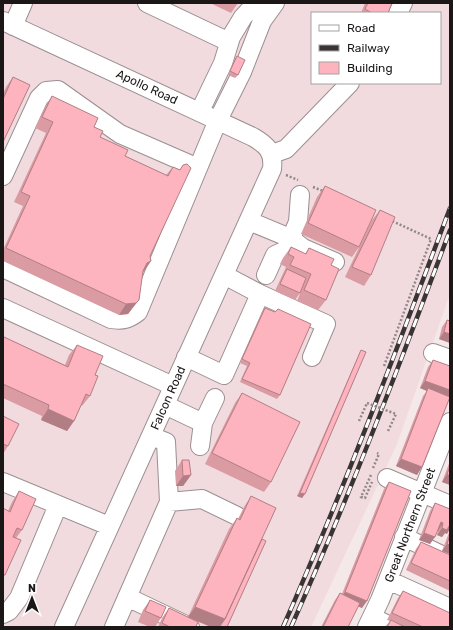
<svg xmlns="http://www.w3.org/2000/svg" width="453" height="630" font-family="Rubik,sans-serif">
<rect width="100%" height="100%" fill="#f4e8e9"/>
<path fill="#f1dbde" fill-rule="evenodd" d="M3,3H450V294L397,444L311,627H3ZM312,13H440V83H312Z"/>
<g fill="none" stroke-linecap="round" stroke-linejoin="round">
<defs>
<path id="minor" d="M147,3L229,42
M398,13L403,3
M3,21L253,137C267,145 274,152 272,169L64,627
M13,26L23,3
M200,111L223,63L231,37L243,17L256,3
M272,154L286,149L350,83
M3,176L39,98L46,91L58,90L120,134L198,168
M249,221L290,238L303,248L335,262
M3,268L111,319C123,321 129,319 138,312L218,120L242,72L262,21L275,3
M266,275L275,255L286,250L298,222L300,195
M260,294L326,324L312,357
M3,308L173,386
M433,353L450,359
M186,357L224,375L260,294L224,275
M165,405L203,423
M200,446L203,423L215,398
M387,478L450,505
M3,482L109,526
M169,502L202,499L237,516
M404,537L450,559
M388,580L450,608
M127,597L190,627
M3,614L9,611L19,598L58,505
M372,617L392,627
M114,627L169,502L166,442L151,436
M367,627L380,600L450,422"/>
</defs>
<use href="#minor" stroke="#9b8f90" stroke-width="20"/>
<path stroke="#8f8788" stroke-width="2.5" stroke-dasharray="2 2" stroke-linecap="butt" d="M286,175L298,180
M313,187L323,191
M384,366L431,239L390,220
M359,421L367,403
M388,431L396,414
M373,468L379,454L377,453
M371,475L361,497L365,498L372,482"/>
<use href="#minor" stroke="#fff" stroke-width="18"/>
<defs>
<path id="rail" d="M283,627C344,489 397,349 450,208
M291,627C349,497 400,364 450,230"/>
</defs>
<use href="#rail" stroke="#3a3535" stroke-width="4.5"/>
<use href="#rail" stroke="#fff" stroke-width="3" stroke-dasharray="9" stroke-linecap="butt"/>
<path stroke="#8f8788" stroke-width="2.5" stroke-dasharray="2 2" stroke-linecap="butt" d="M367,403L396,414"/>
</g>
<path fill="#da9ba3" d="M210,3H238L231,13Z
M365,3H392L388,13H361Z
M237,56L238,75L235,78L228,75L234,60Z
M13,77L3,142V94L6,87Z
M52,96L94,127L100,137L125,156L166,175L173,167L180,170L183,165L150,256L151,261L144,271L143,272L131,310L128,314L119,315L3,261V250L23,206L14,202L46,133L35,128L45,107Z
M325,186L359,247L352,257L301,234L317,197Z
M380,210L371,275L364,286L345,277L372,220Z
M291,247L305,254L309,248L331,265L326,300L318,310L297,301L304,284L300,293L295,300L275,291L286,267L280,264L283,258Z
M265,308L280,395L277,399L240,382L247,366L240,363L262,312Z
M447,320L450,321V343L439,339L442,327Z
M4,337L65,365L69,355L77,345L95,375L90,396L82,406L81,405L74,421L67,431L41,420L42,416L3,398V340Z
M361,350L302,498L297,496L359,354Z
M433,360L449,399L417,475L396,466L423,396L427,391L420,388L428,367Z
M242,393L271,482L264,492L205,464L235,403Z
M3,416L8,446L3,454Z
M182,460L191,475L183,486H176L175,471Z
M450,461V485L442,482Z
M389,482L362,608L358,606L348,627H321L335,600L340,593L342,594L384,489Z
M19,491L22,530L16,538L5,575L3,577V508L8,511L12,502Z
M251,496L262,539L227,627H211L189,618L196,627H158L162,618L169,608L188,617L229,529L237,518L238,519L244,507Z
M435,503L447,534L445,533L442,537L437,535L438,531V530L430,544L419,540L430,511Z
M450,530V554L442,551Z
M421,542L450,555V591L406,570L416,549Z
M403,591L450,627H385L390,621L387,620L398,598Z
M150,600L161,618L155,627H150L138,622L143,610Z"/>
<path fill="#b27e85" d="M151,261L144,271L140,273L147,263Z
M139,300L128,314L119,315L126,304Z
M444,332L450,334V343L439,339Z
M425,381L450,390V399L427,391L428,388L427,391L420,388Z
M48,409L74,421L67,431L41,420Z
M401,459L422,467L417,475L396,466Z
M447,474L450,476V485L442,482Z
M191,475L183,486H176L183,476Z
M300,493L305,494L302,498L297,496Z
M441,522L443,523L438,531L436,529Z
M449,526H450V529L447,534L445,533L442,537L437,535L442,528Z
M424,533L435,537L430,544L419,540Z
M447,544L450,545V554L442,551Z
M345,592L367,601L362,608L340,599Z
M195,607L225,619L219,627H211L188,617Z"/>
<path fill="#feb4be" stroke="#b27e85" d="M368,3H392L388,13H372L365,9Z
M237,56L245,60L238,75L230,71Z
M13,77L30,85L3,142V99Z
M52,96L98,118L94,127L103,131L100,137L128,150L125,156L168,176L173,167L180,170L183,165L187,164L191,168L150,256L151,261L147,263L143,271L139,300L136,303L126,304L6,248L30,196L21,192L53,122L42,117Z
M325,186L376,210L359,247L308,223Z
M380,210L395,217L371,275L352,267Z
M291,247L306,254L309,248L334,259L331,265L339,269L326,300L304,290L311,274L290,265L294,257L288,254Z
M287,269L306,278L300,293L280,284Z
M265,308L275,312L278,309L311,324L280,395L242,379L250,363L242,359Z
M447,320L450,321V334L444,332Z
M4,337L68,367L77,345L103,356L95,375L98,376L90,396L86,394L74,421L48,409L49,405L3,384V341Z
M361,350L366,352L305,494L300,493Z
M433,360L450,366V390L425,381Z
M428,388L450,397L422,467L401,459Z
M242,393L300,422L271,482L212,453Z
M3,416L19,424L8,446L3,444Z
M182,460H189L191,475L183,476Z
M450,467V476L447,474Z
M389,482L411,491L367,601L345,592Z
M19,491L36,499L22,530L17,528L13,537L21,540L5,575L3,574V508L10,512Z
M251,496L276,508L225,619L195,607L237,518L240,520Z
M435,503L450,509V526H449L447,530L442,528L443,523L441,522L435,537L424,533Z
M450,535V545L447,544Z
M262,539L266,541L227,627H222L220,626L225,619Z
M421,542L450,555V581L411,563Z
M403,591L450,613V627H423L392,613Z
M340,593L360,603L348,627H323Z
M150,600L166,607L161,618L145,611Z
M169,608L198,622L196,627H170L162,623Z
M391,620L405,627H387Z"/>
<g text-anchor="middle" stroke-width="4" stroke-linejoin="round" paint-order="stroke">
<g font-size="12" fill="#1b1717" stroke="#fff">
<text transform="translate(147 87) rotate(25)" y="4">Apollo Road</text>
<text transform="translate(168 398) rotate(-66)" y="4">Falcon Road</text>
<text transform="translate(410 525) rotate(-69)" y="4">Great Northern Street</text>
</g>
</g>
<rect width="453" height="630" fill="none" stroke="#1b1717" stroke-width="8"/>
<rect x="311" y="12" width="130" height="72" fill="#ffffff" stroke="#a4a2a2"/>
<rect x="319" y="25" width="20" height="6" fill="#ffffff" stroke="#a4a2a2"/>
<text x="347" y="32" font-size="12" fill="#1b1717">Road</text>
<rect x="319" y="45" width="20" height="6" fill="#3a3535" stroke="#a4a2a2"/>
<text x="347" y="52" font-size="12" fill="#1b1717">Railway</text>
<rect x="319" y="62" width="20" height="12" fill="#feb4be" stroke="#a4a2a2"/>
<text x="347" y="72" font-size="12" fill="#1b1717">Building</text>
<g transform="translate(32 598)" stroke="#ffffff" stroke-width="3" paint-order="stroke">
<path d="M0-3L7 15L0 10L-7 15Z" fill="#1b1717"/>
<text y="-6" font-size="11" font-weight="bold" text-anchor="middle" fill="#1b1717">N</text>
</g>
</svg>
